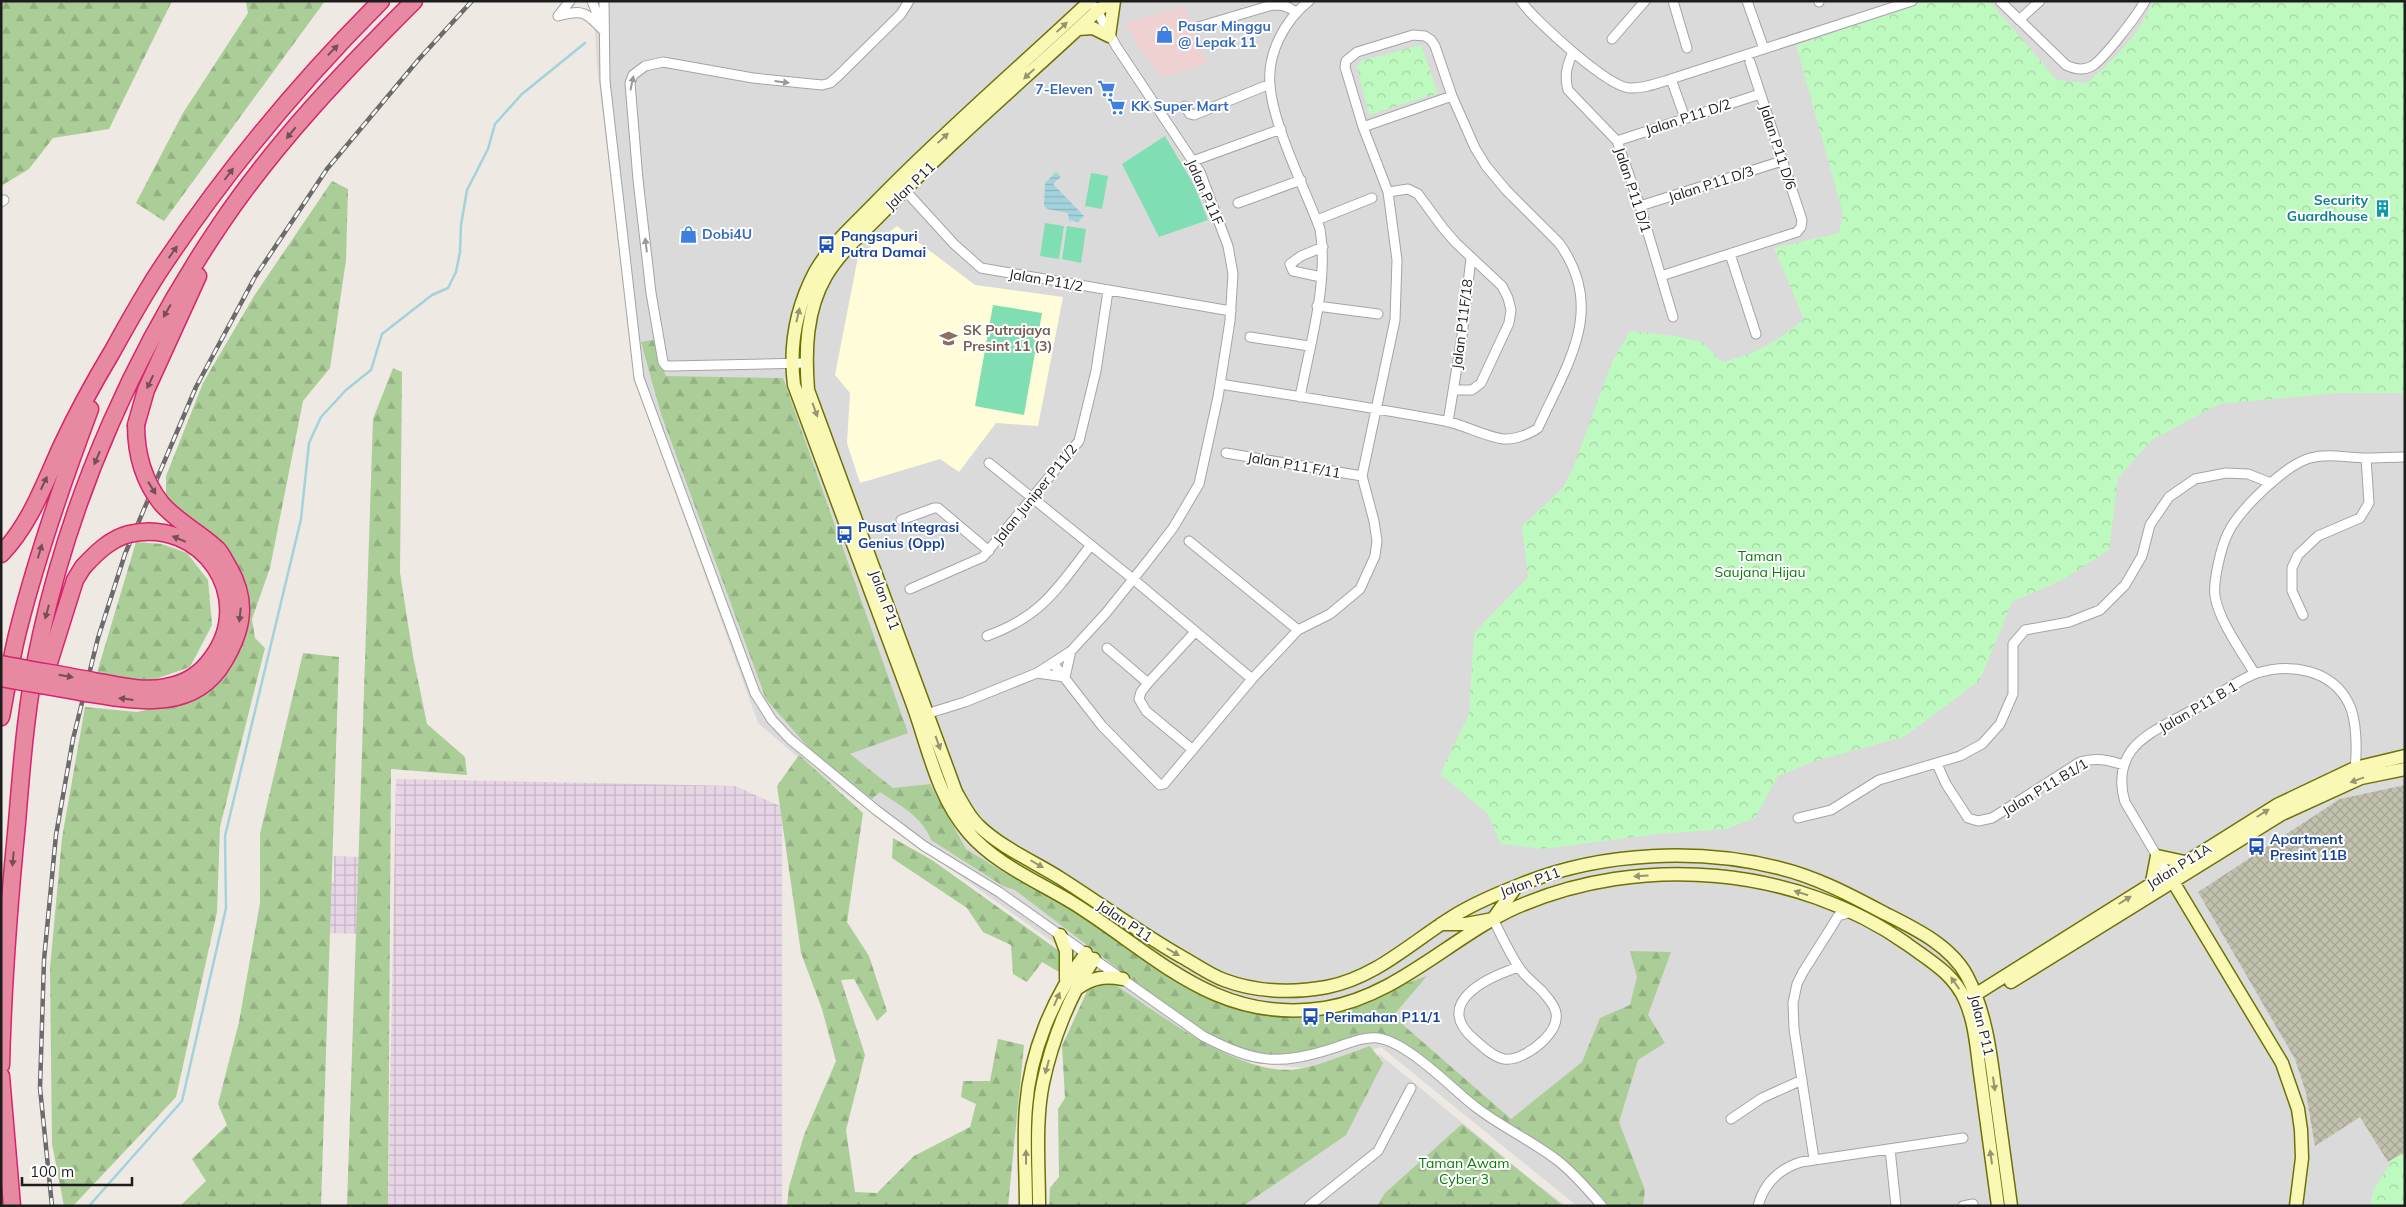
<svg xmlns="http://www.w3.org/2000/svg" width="2406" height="1207" font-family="Mulish,sans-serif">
<defs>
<pattern id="industrial-grid" width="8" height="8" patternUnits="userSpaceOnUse" patternTransform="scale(1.25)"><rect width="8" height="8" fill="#e7d4e5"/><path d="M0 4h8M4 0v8" fill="none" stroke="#c6b6c4"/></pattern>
<pattern id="construction-cross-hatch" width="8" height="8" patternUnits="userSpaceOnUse" patternTransform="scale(1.25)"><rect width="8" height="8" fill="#c2c1ae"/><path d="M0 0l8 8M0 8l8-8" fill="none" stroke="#a6a595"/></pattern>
<pattern id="forest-firs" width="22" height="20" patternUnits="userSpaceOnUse" patternTransform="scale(1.25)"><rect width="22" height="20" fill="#abcd97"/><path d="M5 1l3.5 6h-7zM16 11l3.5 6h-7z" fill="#93b082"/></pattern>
<pattern id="park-crowns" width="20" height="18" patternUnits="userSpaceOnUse" patternTransform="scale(1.25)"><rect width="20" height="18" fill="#bef9bf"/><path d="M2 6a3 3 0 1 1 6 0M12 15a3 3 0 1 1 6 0" fill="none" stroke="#a3d5a4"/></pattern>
<pattern id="water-rules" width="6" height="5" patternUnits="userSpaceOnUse" patternTransform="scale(1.25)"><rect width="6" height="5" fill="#a2d3dc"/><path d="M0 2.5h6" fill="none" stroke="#8bb5bc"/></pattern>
</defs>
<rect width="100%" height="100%" fill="#eee9e2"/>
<path fill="#dbdada" d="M593,1H2405V1206H1577L1381,1047L1314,1069L1216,1059L815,772L758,723L636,384L597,65Z
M1379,1054L1528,1177L1566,1206H1133Z"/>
<path fill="#efd1d2" d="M1184,6L1207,63L1162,78L1138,46L1126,23Z"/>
<path fill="url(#industrial-grid)" d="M396,779L735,786L782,807V1206H388Z
M334,856L361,857L359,934L324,933L325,882H334Z"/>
<path fill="#fffcda" d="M897,226L975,285L1063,297L1038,426L996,423L959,472L940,459L860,483L847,443L850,393L835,375L858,257Z"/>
<path fill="url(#construction-cross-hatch)" d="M2405,785V1152L2388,1162L2360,1117L2315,1146L2306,1093L2295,1059L2198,892L2340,799Z"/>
<path fill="url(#forest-firs)" d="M1,1H172L109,129L53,138L29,169L1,186Z
M246,1H325L164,221L136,203L183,113L248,13Z
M332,181L348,189L346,260L330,368L303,401L270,568L252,619L255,638L265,648L220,827L217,912L176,1097L73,1206H64L52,1144L50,968L62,838L85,707L137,712L181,702L246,610L166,500V476L203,383L254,296Z
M653,340L666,376L783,378L908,733L850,754L893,788L930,784L966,849L1003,872L1061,901L1237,1007L1310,1018L1427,976L1393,1016L1511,1119L1582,1062L1600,1018L1630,1005L1637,977L1630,951L1671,952L1648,1015L1665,1043L1638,1060L1619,1122L1645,1190L1643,1206H1608L1406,1047L1373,1034L1301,1054L1258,1055L1211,1037L1159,1000L1015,890L1003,886L931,840C923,817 899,805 880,792L872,799L815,755L766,699L661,414L641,342Z
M393,368L402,372L400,573L413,656L427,724L465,757L467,775L391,769L388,1206H347L373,419Z
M136,542L162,544L187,553L208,580L212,625L190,667L147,682L96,676Z
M303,653L339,657L321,1206H180L206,1181L192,1159L227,1125L218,1104L239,1022L260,903V834Z
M799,755L863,813L847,922L869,956L887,1011L877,1021L854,979L841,980L865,1055L846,1130L855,1192L877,1193L914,1156L970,1127L976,1104L961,1097L963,1081H990L998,1039L1024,1045L1008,1206H787L789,1187L804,1135L836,1061L822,1009L801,953L777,786Z
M893,838L932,860L1062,953L1059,972L1042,962L1027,982L1013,974L1011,945L983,932L967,908L892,858Z
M1111,982C1159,1013 1240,1078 1298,1069C1319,1066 1349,1053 1370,1046L1383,1063L1346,1135L1243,1206H1049L1050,1188L1059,1177L1058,1109L1065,1098L1062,1046L1089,987Z
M1462,1124L1563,1206H1377L1385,1193Z"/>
<path fill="url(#park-crowns)" d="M1926,1H1989L2057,80L2087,83C2113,60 2141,34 2153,1H2405V393H2338L2219,404L2152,440L2118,478L2109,550L2064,579L2012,602L1980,680L1904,737L1815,761L1778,776L1755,818L1726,829L1658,834L1543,849L1501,844L1488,814L1440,774L1469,714L1474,633L1528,577L1522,526L1562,489L1573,468L1611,364L1630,331L1674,336L1702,342L1722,362C1760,353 1774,343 1804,319L1774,248L1839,233L1843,214L1796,45Z
M1421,45L1438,93L1369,115L1357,68L1360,61Z
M2405,1152V1206H2369L2375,1187L2389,1165L2388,1162Z"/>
<path fill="#80deb3" d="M1165,136L1194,185L1208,220L1159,237L1122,164Z
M1091,173L1108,176L1102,209L1085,206Z
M1045,223L1064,226L1059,259L1040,256Z
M1067,226L1086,229L1081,263L1062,259Z
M993,305L1042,313L1024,415L975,406Z"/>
<path fill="url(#water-rules)" d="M1056,172L1061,177L1053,184L1084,216L1078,222L1069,220L1068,213L1047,209L1044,206L1045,183Z"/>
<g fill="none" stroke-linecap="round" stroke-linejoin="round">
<path stroke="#a2d3dc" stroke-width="2.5" d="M89,1206L182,1101L226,908L225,836L301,519L309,443L321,417L346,390L371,370L382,334L432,295L448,288L456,272L460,252L461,225L467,190L488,149L495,124L522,94L585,43"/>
<defs>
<path id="street" d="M592,1L601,24
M604,1L605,81L639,378L755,693L772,720L790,739L876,810L924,846L999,892L1203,1036C1255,1063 1278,1066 1334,1048C1347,1044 1364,1036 1378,1038C1408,1042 1452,1089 1477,1108C1502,1127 1532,1141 1557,1160C1574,1173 1588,1190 1602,1206
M1521,1C1534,20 1607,86 1629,88C1643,89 1658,83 1671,79L1912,1
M1673,1L1687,48
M1747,1L1764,49
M1819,1V2
M2000,1L2066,65C2074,69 2083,71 2092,66C2104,59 2138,14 2145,1
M558,16C583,9 586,12 604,31
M558,16L570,1
M2019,20L2040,1
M1198,27L1272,5C1283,5 1289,6 1296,13
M1612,39L1645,1
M1573,52C1567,65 1564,76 1568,90L1617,141L1640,206L1673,317
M1671,79L1685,118
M1185,106L1190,114L1194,115L1270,84
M1363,127L1452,96
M1617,141L1760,94
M1193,161L1281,129
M902,187L954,244L981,268L1231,311
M1388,192L1408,189L1418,194L1443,228L1456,243L1502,286L1508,298L1511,310L1509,323L1481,383L1472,390H1454
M1,202L4,200
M1238,203L1301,180
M1640,206L1782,161
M1317,220L1372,198
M1730,254L1756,334
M1661,276L1797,232L1801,227L1802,220L1750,62
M1321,277L1293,271L1290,264L1301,256L1323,247
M1317,306L1378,314
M1250,337L1309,346
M806,363L672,366H666L663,362L651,293L638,180L630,83L633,75L645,66L663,62L753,78L822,85L830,83L838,76L901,14L909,1
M1300,397C1310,344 1329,282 1320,229C1305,189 1273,126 1270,85C1267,53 1285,20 1309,1
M1448,422L1462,336L1471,258
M1226,453L1362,476
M989,463L1133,579L1252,679
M901,520L934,508H938L989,551
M1189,541L1298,630
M910,589L983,557L1079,441L1096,371L1108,291
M2303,615L2292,591V568L2298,555L2318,536L2360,518L2369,503L2366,458
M987,636C1042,616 1056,590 1091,545
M1107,648L1148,683
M1053,663L1102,726L1160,785L1164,784L1252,679L1298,630L1330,614L1360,589L1375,556L1377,541L1374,521L1362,476L1395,320L1397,260L1388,192L1363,127L1345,67L1346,61L1357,52L1413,35L1425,36L1431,40L1435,46L1452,96L1475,148L1486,166L1506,190L1559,243C1607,309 1567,364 1538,428C1530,434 1514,440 1503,439C1483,436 1465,425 1445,421C1370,407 1295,396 1220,384
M1037,673L1065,677L1071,651
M2255,674C2242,652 2219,621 2215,596C2213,581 2221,547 2228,533C2239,510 2285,465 2310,458C2329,453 2348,458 2367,458C2379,458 2392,457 2405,457
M923,715L965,702L1037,673L1071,651L1106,613L1146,563L1173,528L1199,484L1218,397L1230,321L1233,274L1228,246L1200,172L1116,46L1095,7
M1193,750L1146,711L1139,699L1141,692L1148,683L1195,632
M1937,764L1946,784L1968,818L1978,821L1992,818L2080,762C2096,757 2108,760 2124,765
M1798,818L1831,810L1879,780L1960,756L1982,744L2000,724L2013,694V644L2025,630L2069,622L2100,610L2125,585L2142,556L2150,525L2169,497L2195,479L2226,473L2248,474L2271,483
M2167,873L2125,802C2120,785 2120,767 2131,751C2145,732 2174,721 2194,709C2213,699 2237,680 2257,673C2290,663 2332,669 2349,704C2357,720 2357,751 2355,768
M1493,919C1501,935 1509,952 1518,966C1524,976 1534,983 1542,991C1547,997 1555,1005 1556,1013C1558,1024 1551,1033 1544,1040C1535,1049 1517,1061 1504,1059C1493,1057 1483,1047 1475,1040C1432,1004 1485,978 1519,967
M1731,1119L1762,1098L1802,1080
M1890,1149L1896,1206
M1814,1159L1794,1029L1793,1003L1797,984L1803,972L1834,923L1838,916L1852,912
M1309,1206L1378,1151L1411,1088
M1758,1206C1764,1183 1779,1169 1801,1162L1963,1138
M1963,1206L1973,1204"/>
<path id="secondary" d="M1090,1C1019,68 945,131 877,201C856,223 830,245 815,272C796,308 789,345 794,385C833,490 872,595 911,700C928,745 936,795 968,832C995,864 1037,881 1073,903C1155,954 1216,1025 1325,1008C1398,996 1452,936 1517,907C1641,853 1796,866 1907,944C1930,961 1953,973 1965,1000C1976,1024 1977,1054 1981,1080C1987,1122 1992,1164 1998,1206
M1111,1L1096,12C1026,78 951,141 884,211C865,231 840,252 826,276C806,310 805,351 808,390L956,792C963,804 969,817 979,826C1002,848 1033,861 1060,878C1101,904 1140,933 1182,957C1195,964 1210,975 1224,980C1256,992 1293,993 1327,987C1375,978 1412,942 1452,917C1476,902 1502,892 1527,882C1604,852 1699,848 1779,868C1817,877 1852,896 1886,914C1916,929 1951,946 1967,976C1986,1012 1991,1056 1996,1096C2001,1133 2006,1169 2011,1206
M1078,29L1093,28L1109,36
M1109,36L1114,1
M2169,875L2282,1063L2298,1109L2301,1130L2302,1158L2296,1206
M2152,882L2157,856L2185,862
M1441,924H1466L1493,919L1516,887
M1060,935L1066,951V979
M2011,982L2282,814L2361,778L2405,769
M1078,988C1093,977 1105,976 1123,979
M1970,998L2277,805L2355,768L2405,756
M1026,1206C1026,1173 1023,1139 1026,1107C1030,1052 1053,997 1086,953
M1039,1206C1039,1167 1035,1121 1043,1083C1052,1040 1070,995 1094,959"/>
<path id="highway" d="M136,425L146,390L198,276
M1,554C30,525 45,482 62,445C77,413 94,382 112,352C128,323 144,294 162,267C226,171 300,82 381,1
M42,685L75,580L83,567
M1,717C7,687 11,657 19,627C38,553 63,481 90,409
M1,1065C3,984 9,904 17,823C22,760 27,697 41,635C73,490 137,348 220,225C275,143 345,70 414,1
M1,1076L12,1206"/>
</defs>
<use href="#street" stroke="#a4a4a4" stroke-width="11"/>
<use href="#secondary" stroke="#6e7205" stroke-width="15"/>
<use href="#highway" stroke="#d7246d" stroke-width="19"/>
<use href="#street" stroke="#fff" stroke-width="9"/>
<use href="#secondary" stroke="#f9f8b5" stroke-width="12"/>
<use href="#highway" stroke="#e689a1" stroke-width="16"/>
<defs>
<path id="rail" d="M52,1206L40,1088L44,960L56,835L73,739L98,638L125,554L196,387L255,277L327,169L419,59L472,1"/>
</defs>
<use href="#rail" stroke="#6b6b6b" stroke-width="4.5"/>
<use href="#rail" stroke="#fff" stroke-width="2.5" stroke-dasharray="8" stroke-linecap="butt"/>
<defs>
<path id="highway-bridge" d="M1,664C32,670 63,675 94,681C117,685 142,692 166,687C185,684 201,674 212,658C257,597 202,517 129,534C110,539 96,553 83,567
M1,678C28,683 54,687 80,692C131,700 193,715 224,661C243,629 248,601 229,568C225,562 222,554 217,549C200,533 176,521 161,503C143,480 136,455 136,425"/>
</defs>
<use href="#highway-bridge" stroke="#d7246d" stroke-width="19" stroke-linecap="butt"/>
<use href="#highway-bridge" stroke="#e689a1" stroke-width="16"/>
</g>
<defs><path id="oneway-solid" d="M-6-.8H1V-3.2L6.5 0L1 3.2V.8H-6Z" transform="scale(1.25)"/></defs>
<g fill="#969571">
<use href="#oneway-solid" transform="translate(1062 27) rotate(-43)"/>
<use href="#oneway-solid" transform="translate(1029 74) rotate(137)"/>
<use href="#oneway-solid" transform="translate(943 138) rotate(-43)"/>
<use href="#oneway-solid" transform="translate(798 315) rotate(-77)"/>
<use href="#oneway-solid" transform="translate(815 410) rotate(70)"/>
<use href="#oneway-solid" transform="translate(938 743) rotate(70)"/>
<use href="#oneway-solid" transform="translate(2357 780) rotate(160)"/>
<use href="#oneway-solid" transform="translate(2263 813) rotate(-32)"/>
<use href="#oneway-solid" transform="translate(1037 864) rotate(30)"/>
<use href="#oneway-solid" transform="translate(1641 876) rotate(176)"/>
<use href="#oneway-solid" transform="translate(1801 893) rotate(-163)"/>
<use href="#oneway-solid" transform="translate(2125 900) rotate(-32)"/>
<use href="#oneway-solid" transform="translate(1173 952) rotate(30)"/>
<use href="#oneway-solid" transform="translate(1955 983) rotate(-125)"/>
<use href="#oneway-solid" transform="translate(1057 999) rotate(-66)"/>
<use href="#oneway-solid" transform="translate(1047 1067) rotate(105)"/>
<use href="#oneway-solid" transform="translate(1994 1084) rotate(82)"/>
<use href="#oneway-solid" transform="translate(1026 1157) rotate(-90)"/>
<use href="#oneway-solid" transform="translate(1991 1157) rotate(-98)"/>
</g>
<g fill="#774e58">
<use href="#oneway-solid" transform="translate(333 50) rotate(-46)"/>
<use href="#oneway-solid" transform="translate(291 133) rotate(129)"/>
<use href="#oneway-solid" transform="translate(229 174) rotate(-53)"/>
<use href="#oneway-solid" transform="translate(173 252) rotate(-55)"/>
<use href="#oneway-solid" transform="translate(167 311) rotate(120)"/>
<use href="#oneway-solid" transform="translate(150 382) rotate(115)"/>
<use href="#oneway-solid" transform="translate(97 458) rotate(113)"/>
<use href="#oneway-solid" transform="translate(44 483) rotate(-65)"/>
<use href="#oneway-solid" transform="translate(152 488) rotate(58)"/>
<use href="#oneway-solid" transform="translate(179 539) rotate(-157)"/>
<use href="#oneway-solid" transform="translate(40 551) rotate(-73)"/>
<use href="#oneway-solid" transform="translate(47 612) rotate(105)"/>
<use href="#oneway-solid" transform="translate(240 615) rotate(96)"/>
<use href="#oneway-solid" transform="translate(66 676) rotate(10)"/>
<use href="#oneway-solid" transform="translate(126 699) rotate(-173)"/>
<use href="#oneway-solid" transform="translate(13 859) rotate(95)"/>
</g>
<g fill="#999">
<use href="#oneway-solid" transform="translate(782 82) rotate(7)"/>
<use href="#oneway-solid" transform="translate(632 83) rotate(-78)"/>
<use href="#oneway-solid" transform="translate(646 245) rotate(-97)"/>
</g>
<defs>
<symbol id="shop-bare" viewBox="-9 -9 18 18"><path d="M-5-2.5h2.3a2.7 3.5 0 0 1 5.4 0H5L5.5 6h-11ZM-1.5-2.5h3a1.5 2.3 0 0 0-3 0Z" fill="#3f7fe0" stroke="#fff" stroke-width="2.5" paint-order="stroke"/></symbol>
<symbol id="supermarket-bare" viewBox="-9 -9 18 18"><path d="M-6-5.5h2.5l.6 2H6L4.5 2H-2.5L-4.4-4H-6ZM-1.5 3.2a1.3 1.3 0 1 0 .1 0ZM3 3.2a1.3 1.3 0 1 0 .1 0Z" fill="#3f7fe0" stroke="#fff" stroke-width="2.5" paint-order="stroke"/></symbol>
<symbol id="building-bare" viewBox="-9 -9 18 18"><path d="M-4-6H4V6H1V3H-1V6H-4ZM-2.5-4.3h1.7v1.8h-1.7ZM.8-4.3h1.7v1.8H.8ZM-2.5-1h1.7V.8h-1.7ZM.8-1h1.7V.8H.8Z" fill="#0f9aa8" stroke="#fff" stroke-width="2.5" paint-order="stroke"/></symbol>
<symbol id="bus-bare" viewBox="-9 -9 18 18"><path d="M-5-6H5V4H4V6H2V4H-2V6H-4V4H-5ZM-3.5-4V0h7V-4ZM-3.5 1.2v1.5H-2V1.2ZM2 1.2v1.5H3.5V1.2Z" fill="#1a4fb4" stroke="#fff" stroke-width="2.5" paint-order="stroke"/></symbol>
<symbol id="school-bare" viewBox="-9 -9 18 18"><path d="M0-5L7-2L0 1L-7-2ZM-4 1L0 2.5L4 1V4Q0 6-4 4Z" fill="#8d6e63" stroke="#fff" stroke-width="2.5" paint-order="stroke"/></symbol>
</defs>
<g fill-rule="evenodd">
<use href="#shop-bare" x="1152" y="22" width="25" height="25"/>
<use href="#supermarket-bare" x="1094" y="76" width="25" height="25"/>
<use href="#supermarket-bare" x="1104" y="94" width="25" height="25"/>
<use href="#building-bare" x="2370" y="196" width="25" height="25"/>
<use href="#shop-bare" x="676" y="222" width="25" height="25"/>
<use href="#bus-bare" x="814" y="232" width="25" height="25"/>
<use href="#school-bare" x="936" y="326" width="25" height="25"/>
<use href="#bus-bare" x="832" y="522" width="25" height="25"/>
<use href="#bus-bare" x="2244" y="834" width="25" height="25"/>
<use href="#bus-bare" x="1298" y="1004" width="25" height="25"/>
</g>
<g text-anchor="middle" stroke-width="4" stroke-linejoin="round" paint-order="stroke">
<g font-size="14" font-weight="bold" fill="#366cbe" stroke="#fff" text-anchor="start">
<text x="1178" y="31">Pasar Minggu<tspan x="1178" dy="16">@ Lepak 11</tspan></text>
<text x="1093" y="94" text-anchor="end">7-Eleven</text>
<text x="1131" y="111">KK Super Mart</text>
<text x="702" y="239">Dobi4U</text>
</g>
<g font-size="14" fill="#1d1d1d" stroke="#fff">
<text transform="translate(1688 117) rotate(-18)" y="5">Jalan P11 D/2</text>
<text transform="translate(1778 147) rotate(72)" y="5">Jalan P11 D/6</text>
<text transform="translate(1711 184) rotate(-18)" y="5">Jalan P11 D/3</text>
<text transform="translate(910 186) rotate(-44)" y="5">Jalan P11</text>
<text transform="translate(1633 190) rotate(72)" y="5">Jalan P11 D/1</text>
<text transform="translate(1205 192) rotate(66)" y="5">Jalan P11F</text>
<text transform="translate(1046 280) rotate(10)" y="5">Jalan P11/2</text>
<text transform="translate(1462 324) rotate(-83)" y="5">Jalan P11F/18</text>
<text transform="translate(1294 465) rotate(10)" y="5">Jalan P11 F/11</text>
<text transform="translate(1035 494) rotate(-51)" y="5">Jalan Juniper P11/2</text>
<text transform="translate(885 600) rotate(70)" y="5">Jalan P11</text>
<text transform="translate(2198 707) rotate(-30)" y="5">Jalan P11 B 1</text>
<text transform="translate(2045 787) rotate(-31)" y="5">Jalan P11 B1/1</text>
<text transform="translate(2179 866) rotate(-32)" y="5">Jalan P11A</text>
<text transform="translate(1530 882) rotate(-20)" y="5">Jalan P11</text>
<text transform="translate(1125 921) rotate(34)" y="5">Jalan P11</text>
<text transform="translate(1982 1025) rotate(76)" y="5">Jalan P11</text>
</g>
<g font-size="14" font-weight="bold" fill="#0d838f" stroke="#fff" text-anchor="end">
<text x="2368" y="205">Security<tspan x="2368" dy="16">Guardhouse</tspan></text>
</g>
<g font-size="14" font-weight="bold" fill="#164399" stroke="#fff" text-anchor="start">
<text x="841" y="241">Pangsapuri<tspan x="841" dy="16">Putra Damai</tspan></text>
<text x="858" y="532">Pusat Integrasi<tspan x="858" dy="16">Genius (Opp)</tspan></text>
<text x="2270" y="844">Apartment<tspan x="2270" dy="16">Presint 11B</tspan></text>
<text x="1325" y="1022">Perimahan P11/1</text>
</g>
<g font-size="14" font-weight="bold" fill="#785e54" stroke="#fff" text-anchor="start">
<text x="963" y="335">SK Putrajaya<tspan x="963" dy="16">Presint 11 (3)</tspan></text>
</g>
<g font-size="14" fill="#0b7a0d" stroke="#fff">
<text x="1760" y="561">Taman<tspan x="1760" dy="16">Saujana Hijau</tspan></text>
<text x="1464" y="1168">Taman Awam<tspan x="1464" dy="16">Cyber 3</tspan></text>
</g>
</g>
<rect width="2406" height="1207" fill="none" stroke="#1d1d1d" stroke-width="5"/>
<path d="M22 1177v8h110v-8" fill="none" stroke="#1d1d1d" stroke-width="2.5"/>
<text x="30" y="1177" font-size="15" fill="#1d1d1d" stroke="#ffffff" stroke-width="4" paint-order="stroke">100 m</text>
</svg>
